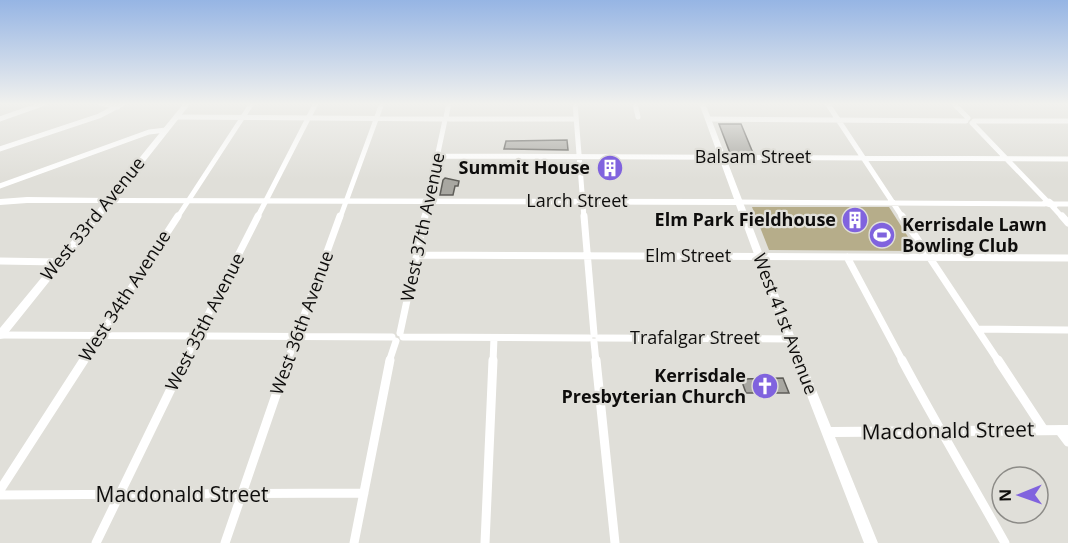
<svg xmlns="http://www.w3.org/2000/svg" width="1068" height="543" font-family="'Open Sans',sans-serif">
<rect width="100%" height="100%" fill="#e0dfd9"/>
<path fill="#b6ad8a" d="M752,207H889L917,251L769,250Z"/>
<path fill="#a8a7a1" stroke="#5f5e59" stroke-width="1.5" d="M719,124H741L753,153H730Z
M567,140L568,150L504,149L506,141Z
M445,178L459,181L458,186H455L453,195H440L443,180Z
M783,378L789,393H746L741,379Z"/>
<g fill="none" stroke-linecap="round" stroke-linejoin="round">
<path stroke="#fff" stroke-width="5" d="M101,103L118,107
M575,103L584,218
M635,103L638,117
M827,103L903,218
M953,103L968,118
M176,117L442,119
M446,117L449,103
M0,119L45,103
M449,119H576
M708,119L966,121
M974,121H1068
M972,123L1047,201
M0,149L99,116L124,103
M437,156L1068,159
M0,186L149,132L166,130
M1049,201L1055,206L1044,203Z
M739,202L1045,204
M1054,204H1068
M1052,206L1063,218
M177,218L252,103
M257,218L316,103
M340,218L382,103
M424,218L445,120"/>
<path stroke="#fff" stroke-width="7" d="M584,216L594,334
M902,216L999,362
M1062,216L1068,223
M417,255L1068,258
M847,257L903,362
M0,261L58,262
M978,329L1068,330
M400,333L425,216
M0,335L392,337
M403,337L589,338
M599,338L791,339
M594,342L596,362
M83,362L178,216
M184,362L258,216
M287,362L340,216
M389,362L396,341
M493,362L494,338"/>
<path stroke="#fff" stroke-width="9" d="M596,360L615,543
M902,360C935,422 971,482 1005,543
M998,360L1044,430
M1059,430L1068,442
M0,490L84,360
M0,495L364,493
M96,543L185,360
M225,543L288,360
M354,543L390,360
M485,543L493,360"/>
<path fill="#fff" fill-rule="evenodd" d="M184,103H191L116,198L734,199L699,103H705L793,333L831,427L1068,425V435L835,437L878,543H864L783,333L736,205L112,203L4,338L0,339V328L103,203H27L0,205V199L27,197L107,198Z"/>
</g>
<linearGradient id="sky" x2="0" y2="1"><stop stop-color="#96b5e4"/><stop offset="0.58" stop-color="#f1f1ee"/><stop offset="1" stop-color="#f1f1ee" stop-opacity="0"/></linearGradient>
<rect width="1068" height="179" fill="url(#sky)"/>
<defs>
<symbol id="building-disc" viewBox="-11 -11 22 22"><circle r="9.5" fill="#8063de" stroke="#e0dfd9"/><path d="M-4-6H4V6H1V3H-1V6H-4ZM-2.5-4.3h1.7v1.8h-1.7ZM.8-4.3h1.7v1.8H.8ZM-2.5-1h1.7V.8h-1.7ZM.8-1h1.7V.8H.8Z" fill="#fff"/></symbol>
<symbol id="stadium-disc" viewBox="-11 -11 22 22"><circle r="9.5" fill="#8063de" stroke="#e0dfd9"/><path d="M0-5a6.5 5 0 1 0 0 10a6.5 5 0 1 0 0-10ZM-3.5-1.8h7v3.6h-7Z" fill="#fff"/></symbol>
<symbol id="church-disc" viewBox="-11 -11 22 22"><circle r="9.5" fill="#8063de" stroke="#e0dfd9"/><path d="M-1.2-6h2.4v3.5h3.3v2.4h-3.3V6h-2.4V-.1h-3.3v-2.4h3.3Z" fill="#fff"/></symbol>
</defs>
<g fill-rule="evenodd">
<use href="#building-disc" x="595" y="153" width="30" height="30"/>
<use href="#building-disc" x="840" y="205" width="30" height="30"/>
<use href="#stadium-disc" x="867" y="220" width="30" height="30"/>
<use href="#church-disc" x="750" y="371" width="30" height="30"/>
</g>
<g text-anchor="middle" stroke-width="4.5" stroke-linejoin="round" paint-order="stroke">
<g font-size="18" fill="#0e0d0c" stroke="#e0dfd9">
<text x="753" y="163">Balsam Street</text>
<text x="577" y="207">Larch Street</text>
<text transform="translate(93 219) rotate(-51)" y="6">West 33rd Avenue</text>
<text transform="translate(423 227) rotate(-78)" y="6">West 37th Avenue</text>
<text x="688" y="262">Elm Street</text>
<text transform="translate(125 296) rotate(-57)" y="6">West 34th Avenue</text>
<text transform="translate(205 322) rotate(-63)" y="6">West 35th Avenue</text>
<text transform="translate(302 323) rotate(-70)" y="6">West 36th Avenue</text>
<text transform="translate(785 324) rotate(69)" y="6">West 41st Avenue</text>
<text x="695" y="344">Trafalgar Street</text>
</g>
<g font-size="18" font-weight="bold" fill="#0e0d0c" stroke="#e0dfd9" text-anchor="end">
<text x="590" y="174">Summit House</text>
<text x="836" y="226">Elm Park Fieldhouse</text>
<text x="902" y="231" text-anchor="start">Kerrisdale Lawn<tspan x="902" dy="21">Bowling Club</tspan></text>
<text x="746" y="382">Kerrisdale<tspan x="746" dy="21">Presbyterian Church</tspan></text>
</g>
<g font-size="21" fill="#0e0d0c" stroke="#e0dfd9">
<text transform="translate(948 431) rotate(-1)" y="7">Macdonald Street</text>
<text x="182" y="502">Macdonald Street</text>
</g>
</g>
<g transform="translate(1020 495) rotate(269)"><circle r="28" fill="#e0dfd9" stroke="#8c8b87" stroke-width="1.5"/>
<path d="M0-4.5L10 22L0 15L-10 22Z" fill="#8063de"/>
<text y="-9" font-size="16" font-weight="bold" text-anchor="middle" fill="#0e0d0c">N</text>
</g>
</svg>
